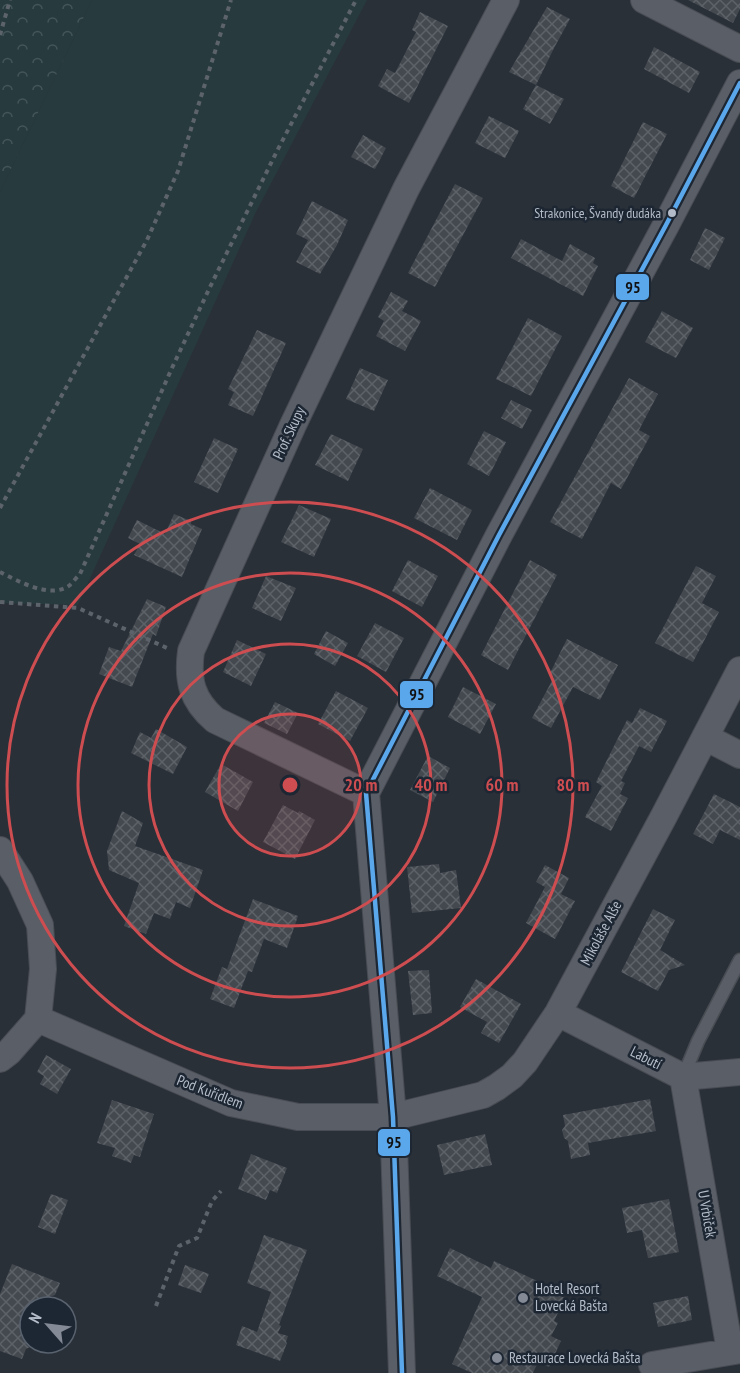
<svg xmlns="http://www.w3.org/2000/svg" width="740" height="1373" font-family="'PT Sans Narrow',sans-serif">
<defs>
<pattern id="forest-crowns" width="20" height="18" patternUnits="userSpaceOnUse" patternTransform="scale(1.5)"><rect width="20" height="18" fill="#273a3e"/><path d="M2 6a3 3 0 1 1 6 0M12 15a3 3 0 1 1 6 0" fill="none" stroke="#445559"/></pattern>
<pattern id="building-cross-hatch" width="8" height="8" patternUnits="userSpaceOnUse" patternTransform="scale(1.5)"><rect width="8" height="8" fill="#444950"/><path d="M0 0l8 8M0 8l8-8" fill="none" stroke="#5d6168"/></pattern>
</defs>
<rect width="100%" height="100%" fill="#2a3038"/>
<path fill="#273a3e" d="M92,0H367L255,214L78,605L0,603V192Z"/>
<path fill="url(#forest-crowns)" d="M0,0H92L0,192Z"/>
<path fill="url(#building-cross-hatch)" d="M688,0H740V9L733,23Z
M547,7L570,19L554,48L536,85L564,99L550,124L523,109L536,85L509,72Z
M420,12L448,26L409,103L378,86L387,69L395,73L416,32L412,30Z
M654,47L700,72L689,93L644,69Z
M489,116L519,131L505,158L475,143Z
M643,122L667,134L634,198L611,186Z
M363,135L386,148L375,169L351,157Z
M455,184L483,198L435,287L408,273Z
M312,201L348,220L337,245L320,274L296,262L308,240L296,234Z
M705,228L725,238L709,270L690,260Z
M521,239L562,261L570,244L595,258L593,263L598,266L583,296L511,258Z
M391,292L408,301L402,311L421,321L405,351L376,336L384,321L378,317Z
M662,311L693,328L676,358L645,342Z
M528,318L562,336L531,396L496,379Z
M257,330L286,343L253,416L228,405L234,392L228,389Z
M360,368L388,380L374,411L346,399Z
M629,378L658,394L639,430L650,436L621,489L611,483L582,539L550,522Z
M511,400L532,410L522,429L501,418Z
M484,431L506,442L489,476L467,464Z
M331,434L363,449L348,481L315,465Z
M214,438L238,449L218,493L194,482Z
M430,488L472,510L457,540L414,518Z
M299,505L331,519L314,557L281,542Z
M174,514L191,521V524L202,529L182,577L134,555L140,544L128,538L137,520L165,534Z
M408,560L438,576L422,607L392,591Z
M530,560L557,575L508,670L481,655Z
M696,566L716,576L702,603L719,612L693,662L655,643Z
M266,576L296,588L281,621L252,608Z
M147,599L166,607L156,636L153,634L132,687L99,674L109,647L121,651Z
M375,623L404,638L386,672L357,656Z
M326,631L348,643L335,666L314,654Z
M567,639L618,665L600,700L573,687L551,728L532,718L554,677L549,675Z
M237,640L266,654L251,686L223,672Z
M463,687L496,704L480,734L448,717Z
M336,691L368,708L350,741L318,724Z
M275,702L298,713L287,734L264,723Z
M640,708L667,721L651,752L639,746L621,781L625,783L620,794L628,798L611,831L585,817L602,786L596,782L627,720L632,723Z
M156,729L187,747L173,774L131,753L140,732L151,738Z
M428,756L450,768L433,802L410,790Z
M221,764L253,782L238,811L205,792Z
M714,794L740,807V840L720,830L713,844L693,834Z
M283,805L298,813L299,811L315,820L295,859L263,842Z
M122,811L143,823L135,846L203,870L190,908L176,902L170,919L154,913L146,934L124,926L139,883L109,870L107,851Z
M439,864L440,873L456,870L461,908L412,913L407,867Z
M545,865L569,878L561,894L575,901L555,939L526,923L545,887L536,882Z
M253,899L298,916L287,948L264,939L252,972L248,971L234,1008L210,999L222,967L227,969Z
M653,909L675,920L660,950L685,965L669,970L658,991L621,972Z
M429,970L432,1013L413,1015L408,971Z
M476,979L521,1004L499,1043L481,1033L487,1022L460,1007Z
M46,1055L71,1069L57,1094L40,1084L44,1076L37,1072Z
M650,1099L656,1131L588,1143L590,1155L571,1159L568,1141L564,1138L562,1130L565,1126L563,1115Z
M112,1100L154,1114L140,1157L134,1155L131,1163L112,1156L115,1148L97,1143Z
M485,1134L492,1165L444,1175L437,1145Z
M251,1154L287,1168L277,1193L270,1190L266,1200L238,1189Z
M51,1194L68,1200L55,1234L38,1227Z
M669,1199L679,1252L648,1258L642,1230L627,1233L622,1208Z
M264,1235L307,1250L279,1325L281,1326L278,1333L288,1336L286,1342L287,1343L280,1361L236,1345L242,1326L257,1332L271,1292L247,1283Z
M450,1248L491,1268L494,1261L546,1285L544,1289L565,1298L554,1321L558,1323L551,1336L561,1341L549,1367L538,1362L533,1373H472L452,1364L482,1297L437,1276Z
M12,1264L60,1283L55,1295L44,1299L48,1307H30V1347L26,1349L22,1359L0,1351V1294Z
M185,1265L209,1274L201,1293L178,1285Z
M688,1296L692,1320L658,1327L653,1303Z"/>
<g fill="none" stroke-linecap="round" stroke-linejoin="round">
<defs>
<path id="lane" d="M683,1077L698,1041L740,960"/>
<path id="street" d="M644,0L740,49
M705,737L740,755
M366,793L215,720C192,700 187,681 191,651L293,425L406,189L506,0
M0,850L20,881L40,925L43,969L38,1019L9,1052L0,1059
M558,1013L683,1077L740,1072
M38,1019L231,1103L298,1117H393L483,1095L497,1087L512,1076L525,1062L558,1013L664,816L740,670
M683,1077L730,1351
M652,1365L740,1350
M402,1373L393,1117L366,793L499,535L666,225L740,83"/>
</defs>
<use href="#lane" stroke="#484c53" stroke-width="15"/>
<use href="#street" stroke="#484c53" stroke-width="28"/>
<path stroke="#5d636a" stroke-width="4" stroke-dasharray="4.5 4.5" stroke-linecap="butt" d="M0,35L10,0
M0,508L147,240L178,171L231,0
M0,572C18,581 51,600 70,585C73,582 77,577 80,574L172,368L210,287L277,151L356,0
M0,602L78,608L167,648
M156,1306L179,1246L197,1238L212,1201L221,1191"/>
<use href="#lane" stroke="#5a5e66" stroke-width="12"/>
<use href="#street" stroke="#5a5e66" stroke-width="26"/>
<defs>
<path id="bus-1" d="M402,1373L393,1117L366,793L499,535L666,225L740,83"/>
</defs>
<use href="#bus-1" stroke="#1d2633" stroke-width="9"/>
<use href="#bus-1" stroke="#5aa8eb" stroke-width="4.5"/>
</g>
<circle cx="290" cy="785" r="71" fill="#ce4d50" fill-opacity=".12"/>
<g fill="none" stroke="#ce4d50" stroke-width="3">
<circle cx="290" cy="785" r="71"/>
<circle cx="290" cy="785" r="141"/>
<circle cx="290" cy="785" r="212"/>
<circle cx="290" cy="785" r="283"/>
</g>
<circle fill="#b4bcc9" stroke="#1d2633" stroke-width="2" cx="672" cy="213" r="5"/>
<g fill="#848b96" stroke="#1d2633" stroke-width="2">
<circle cx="523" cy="1298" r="6"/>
<circle cx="497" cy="1358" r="6"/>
</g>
<g text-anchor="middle" stroke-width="5" stroke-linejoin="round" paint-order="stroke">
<g font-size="14" fill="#b4bcc9" stroke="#1d2633" text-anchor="end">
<text x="661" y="218">Strakonice, Švandy dudáka</text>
</g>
<g font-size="15" fill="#b4bcc9" stroke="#1d2633">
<text transform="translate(289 433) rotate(-65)" y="5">Prof. Skupy</text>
<text transform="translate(601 933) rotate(-62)" y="5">Mikoláše Alše</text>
<text transform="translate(646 1058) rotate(27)" y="5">Labutí</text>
<text transform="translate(210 1092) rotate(21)" y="5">Pod Kuřidlem</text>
<text transform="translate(707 1214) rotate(80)" y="5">U Vrbiček</text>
</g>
<g font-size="15" fill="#b4bcc9" stroke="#1d2633" text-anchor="start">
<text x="535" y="1294">Hotel Resort<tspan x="535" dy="17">Lovecká Bašta</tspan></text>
<text x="509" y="1363">Restaurace Lovecká Bašta</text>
</g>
</g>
<circle cx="290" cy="785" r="9" fill="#ce4d50" stroke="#1d2633" stroke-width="3"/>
<g font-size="18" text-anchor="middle" font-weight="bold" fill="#ce4d50" stroke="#1d2633" stroke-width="5" stroke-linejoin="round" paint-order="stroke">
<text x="361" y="791">20 m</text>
<text x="431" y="791">40 m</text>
<text x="502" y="791">60 m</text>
<text x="573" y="791">80 m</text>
</g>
<g stroke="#1d2633" stroke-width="2">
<rect x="615" y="273" width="35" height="28" rx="6" fill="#5aa8eb"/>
<rect x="399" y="680" width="35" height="29" rx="6" fill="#5aa8eb"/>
<rect x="377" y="1128" width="34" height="29" rx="6" fill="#5aa8eb"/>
</g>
<g font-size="16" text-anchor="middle" font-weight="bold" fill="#111">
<text x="633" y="293">95</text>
<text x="417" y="700">95</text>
<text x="394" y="1148">95</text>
</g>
<g transform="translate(48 1325) rotate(298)"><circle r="28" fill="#1d2633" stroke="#59626f" stroke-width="1.5"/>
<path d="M0-4.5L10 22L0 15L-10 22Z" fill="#848b96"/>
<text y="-9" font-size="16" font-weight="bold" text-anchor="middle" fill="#b4bcc9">N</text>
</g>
</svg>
